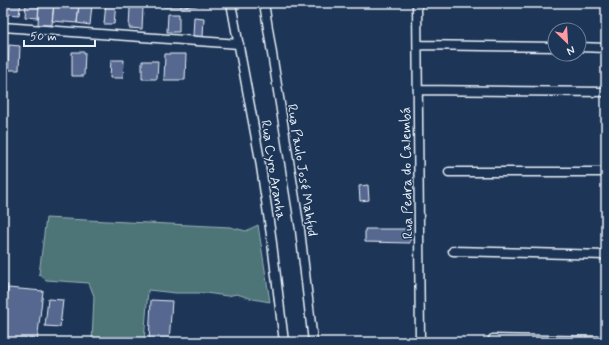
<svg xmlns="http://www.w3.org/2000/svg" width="609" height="345" font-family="Mynerve,sans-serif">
<rect width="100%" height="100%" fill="#1d3557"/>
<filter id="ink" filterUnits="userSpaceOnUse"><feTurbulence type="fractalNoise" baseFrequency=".025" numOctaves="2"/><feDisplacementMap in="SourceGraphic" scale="8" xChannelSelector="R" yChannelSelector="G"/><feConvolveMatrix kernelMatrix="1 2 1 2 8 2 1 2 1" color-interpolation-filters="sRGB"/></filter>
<g filter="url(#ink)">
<path fill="#4d7477" stroke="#9ab2b8" d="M46,218L230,227L246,231L258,225L270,302L253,299L237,294L227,296L206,293H176L148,290L144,342H92L94,296L89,283L46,280L39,274Z"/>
<path fill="#576890" stroke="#e8f1f8" d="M7,3H21L19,15L6,14Z
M26,3H39L38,18L25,17Z
M39,3H54L52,25H38Z
M54,3L79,4L77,23L52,21Z
M106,3H116L114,24H104Z
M137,3H165V7Z
M165,3H181V7H165Z
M181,3H204L205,5L181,7Z
M79,4L92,5L90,25L77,23Z
M130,7H143L142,29L129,28Z
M168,14H179V32H167Z
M194,17L204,18L203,37L193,36Z
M9,45L20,46L19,70H8Z
M72,52H85L84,76H72Z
M165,54H186L185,80H164Z
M111,60H124L123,78H110Z
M142,61H158L157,79H142Z
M368,185L369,200L360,201L359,186Z
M365,229H411L410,243L365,242Z
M3,285H8L7,292L3,291Z
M8,288L43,291L37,342H3V320Z
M48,299L63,300L60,327L45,326Z
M151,300L172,301L169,342H149Z"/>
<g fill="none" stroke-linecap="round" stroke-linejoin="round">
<defs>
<path id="minor" d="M231,3L260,160L271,235L284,342
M264,3L300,230L313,342
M417,3L420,342
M3,27L239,44
M418,45L555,47
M579,47L606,48
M418,90L606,92
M449,172H606
M453,251L606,255
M493,339L606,341"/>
</defs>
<use href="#minor" stroke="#e8f1f8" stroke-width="11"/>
<use href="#minor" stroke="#1d3557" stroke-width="8"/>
</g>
</g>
<g text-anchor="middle" stroke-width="3" stroke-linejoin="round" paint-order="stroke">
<g font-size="14" fill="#e8f1f8" stroke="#1d3557">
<text transform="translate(274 170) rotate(81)" y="5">Rua Cyro Aranha</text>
<text transform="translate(303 170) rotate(81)" y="5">Rua Paulo José Mahfud</text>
<text transform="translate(406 173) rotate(-91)" y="5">Rua Pedra do Calembá</text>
</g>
</g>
<rect width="609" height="345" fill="none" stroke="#1d3557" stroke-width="16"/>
<rect x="8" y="8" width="593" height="329" fill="none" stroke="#e8f1f8" stroke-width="1.5" filter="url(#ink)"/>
<g transform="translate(567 42) rotate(155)"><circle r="19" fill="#1d3557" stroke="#6e8097"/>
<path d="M0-3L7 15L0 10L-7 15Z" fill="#ff9aa2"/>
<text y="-6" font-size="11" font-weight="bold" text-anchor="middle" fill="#e8f1f8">N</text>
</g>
<path d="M24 40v6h71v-6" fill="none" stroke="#e8f1f8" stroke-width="2"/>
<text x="30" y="40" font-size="12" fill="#e8f1f8" stroke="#1d3557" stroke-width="3" paint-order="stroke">50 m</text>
</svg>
